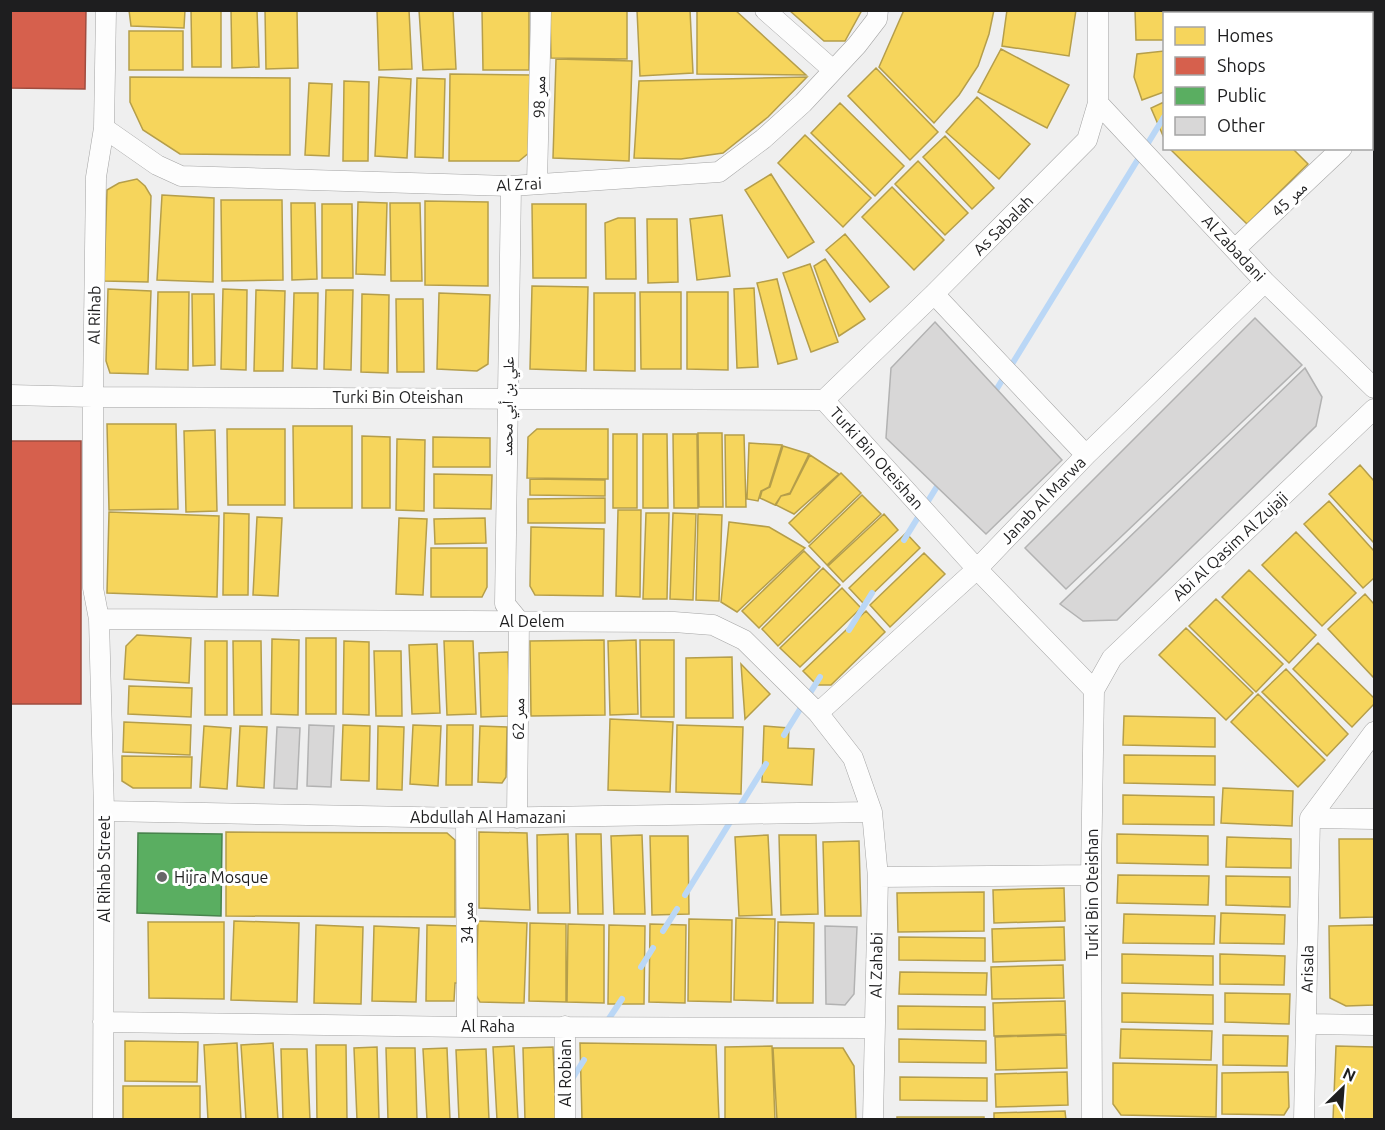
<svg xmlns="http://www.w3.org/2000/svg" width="1385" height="1130" font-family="Ubuntu,'Noto Naskh Arabic',sans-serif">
<rect width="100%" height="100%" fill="#efefef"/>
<path fill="#f6d55c" stroke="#b59e4a" stroke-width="1.5" d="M129,10H185L184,28L131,26Z
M191,10H221V67H192Z
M231,10H257L259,67L232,68Z
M265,10H297L298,68L266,69Z
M377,10H409L412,69L379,70Z
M419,10H453L456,69L423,70Z
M482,10H529V70H483Z
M550,10H627V59L551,58Z
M637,10H690L693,73L640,76Z
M697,10H735L806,75L697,74Z
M789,10H862L845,41H824Z
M904,10H994L989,34L978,66L959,95L934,123L879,67Z
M1007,10H1076L1069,56L1002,46Z
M1135,10H1226V14H1164V40H1136Z
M1230,10H1305L1306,14H1230Z
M129,31H183V70H129Z
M1001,49L1069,85L1047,128L978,92Z
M1164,51V92L1142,100L1134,77L1137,54Z
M556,59L632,61L629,161L553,158Z
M876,68L938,132L910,160L848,96Z
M450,74L531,75L530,152L519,161H449Z
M130,77L290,78V155L180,154L143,130L130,102Z
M379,77L411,79L407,158L375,156Z
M807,77L768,117L723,153L681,159L634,158L639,81Z
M417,78L445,79L443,158L415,157Z
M344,81L369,82L368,161H343Z
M309,83L332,84L329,156L305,155Z
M977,97L1030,144L999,179L946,132Z
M1164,102V138L1151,108Z
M840,103L904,166L875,196L811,133Z
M805,135L871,198L843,227L778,163Z
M945,136L994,188L972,209L923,157Z
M1292,148L1308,164L1247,224L1170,149Z
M918,161L968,213L945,235L895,184Z
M771,174L814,242L788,258L745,190Z
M137,179L145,186L151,196L148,282L104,281L107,190L119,183Z
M892,187L944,240L914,270L862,217Z
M162,195L214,198L213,282L157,280Z
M221,200H282L283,280L222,281Z
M425,201L488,202V286L425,285Z
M358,202L387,203L385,275L356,274Z
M291,203H315L317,279L292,280Z
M390,203H420L422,281H391Z
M322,204H352L353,278H322Z
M532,204H586V278H533Z
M722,215L730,276L697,280L690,219Z
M618,218H635L636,279H606L605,223Z
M647,219H677L678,282L648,283Z
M845,234L889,287L870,302L826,250Z
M825,259L865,319L839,336L814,266Z
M810,264L838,342L811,352L783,273Z
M777,279L797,359L778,364L757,283Z
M532,286L588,287L586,371L530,369Z
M754,288L758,367L737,368L734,289Z
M108,289L151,291L148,374L110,373L106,361Z
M223,289L247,290L246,370L221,369Z
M256,290L285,291L283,371H254Z
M326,290H353L351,370L324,369Z
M158,292H189L188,370L156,369Z
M640,292H681V369H641Z
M687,292H728V370L687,369Z
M294,293H318L317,369L292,368Z
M439,293L490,295L488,364L477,371L437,369Z
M594,293H635V371L594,370Z
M192,294H214L215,365L193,366Z
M362,294L389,295L388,373L361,372Z
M396,299H423L424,372H397Z
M107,424H176L178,509L109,510Z
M293,426H352V508H294Z
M227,429H285V505H228Z
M537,429H608V479L527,478L528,437Z
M215,430L217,511L186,512L184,431Z
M698,433H722L723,507H699Z
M613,434H637V508H613Z
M643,434H667L668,508H643Z
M673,434H697L698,508H674Z
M725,435H744L746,507H726Z
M362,436L390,437V508H362Z
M433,437L490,438V467H433Z
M397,439L425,440L424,511L396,510Z
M749,443L782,445L769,487L761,491L758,501L747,499Z
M783,446L809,454L790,493L781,496L775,505L760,498L762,491L770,487Z
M810,455L839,474L794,514L776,505L781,496L790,494Z
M1360,465L1374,481V543L1329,494Z
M841,473L861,493L809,543L789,523Z
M434,474L492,475L491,509L434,508Z
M530,479L605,480V496L530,495Z
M862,495L881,514L827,565L809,546Z
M605,498V523H528V499Z
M1329,501L1374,551V578L1363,588L1304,524Z
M618,510H641L640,597L616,596Z
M109,512L219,516L217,597L107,593Z
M224,513L249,514L248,595H223Z
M646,513H669L667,599H643Z
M673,513L696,514L693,600L670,599Z
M698,514L722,515L719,601L696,600Z
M884,514L898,530L843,582L828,566Z
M257,517L282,518L278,596L253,595Z
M399,518L427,519L423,595L396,594Z
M485,518L486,543L435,544L434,519Z
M729,522L769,527L805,548L737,612L721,602Z
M531,527L604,529L603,596L535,595L530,586Z
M1296,532L1356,593L1322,626L1262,565Z
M906,533L920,548L863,603L849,588Z
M431,548H487V587L482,597H431Z
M804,551L820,567L759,628L742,611Z
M924,553L945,574L890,627L870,605Z
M823,568L840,585L778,646L762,629Z
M1249,570L1316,635L1289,663L1222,597Z
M842,588L861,608L800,667L780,648Z
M1365,594L1374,604V678L1328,629Z
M1216,599L1283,664L1256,692L1189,626Z
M866,611L885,632L831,685H817L803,671Z
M1186,628L1253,693L1226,720L1159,655Z
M137,635L191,638L189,683L124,679L126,646Z
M306,638H336V714H306Z
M272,639L299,640L298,715L271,714Z
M604,640L605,715L531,716L530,641Z
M636,640L638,714L610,715L608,641Z
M640,640H674V717H641Z
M205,641H227V715H205Z
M233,641H261L262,715H234Z
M344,641L369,642V715L343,714Z
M444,641H473L476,714L447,715Z
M1318,643L1374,698V704L1352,727L1293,669Z
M437,644L440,713L412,714L409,645Z
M374,651H401L402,716H376Z
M508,652L510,716L481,717L479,653Z
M732,657L733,718H686V658Z
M741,664L770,694L745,719Z
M1286,669L1348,734L1327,756L1262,692Z
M129,686L192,688L191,717L128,714Z
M1258,694L1325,760L1298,787L1231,722Z
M1124,716L1215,718V747L1123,745Z
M610,719L673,722L670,792L608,790Z
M124,722L191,725L190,755L123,752Z
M343,725L370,726L369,781L341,780Z
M413,725L441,726L438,786L410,784Z
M447,725H473L472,785H446Z
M677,725L743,727L741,794L676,792Z
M204,726L231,728L227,789L200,787Z
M240,726L267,727L264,788L237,786Z
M378,726L404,727L402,790L377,789Z
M480,726L507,727L506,777L502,783L478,782Z
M764,726L789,728L788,748L814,749L812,785L762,782Z
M1124,755L1215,756V785L1124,783Z
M122,756L192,757L191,788H133L122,781Z
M1223,788L1293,791L1292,826L1221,823Z
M1123,795L1214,797V825L1123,824Z
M226,832L447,833L455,840V917L226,916Z
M479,832L527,833L530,910L479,908Z
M568,834L570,913H538L537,835Z
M576,834H601L603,914H578Z
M1117,834L1208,836V865L1117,863Z
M642,835L645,914H614L611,836Z
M768,835L772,915L739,916L735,837Z
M779,835H816L818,914L781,915Z
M650,836H688L689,914L652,915Z
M1227,837L1291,839V868L1226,867Z
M1339,839H1374V917L1340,918Z
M859,841L861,916H825L823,842Z
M1118,875L1209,876L1208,905L1117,903Z
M1226,876L1290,877V907L1226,905Z
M1064,888L1065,921L994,923L993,890Z
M984,892V931L898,932L897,893Z
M1221,913L1285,915L1284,944L1220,943Z
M1124,914L1215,916L1214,944L1123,943Z
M736,918L775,919L773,1001L734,1000Z
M689,919L732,920L731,1002L688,1001Z
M234,921L299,923L297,1002L231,1000Z
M478,921L527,923L524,1003L480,1002L476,995Z
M148,922H224V999L149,998Z
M778,922L814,923L813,1003H777Z
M530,923L566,924V1002L529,1001Z
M568,924L604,925V1003L567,1002Z
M650,924L686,925L685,1003L649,1002Z
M316,925L363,927L361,1004L314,1003Z
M427,925L460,926V983H455L454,1001H426Z
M609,925L645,926L644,1004H608Z
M1374,925V1005L1346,1006L1330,998L1329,926Z
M374,926L419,928L416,1002L372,1001Z
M1064,927L1065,960L993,962L992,929Z
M899,937L985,938V961L899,960Z
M1122,954L1213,956V985L1122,983Z
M1220,954L1285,956L1284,985L1220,984Z
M1063,965L1064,998L992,999L991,967Z
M900,972L987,973L986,995L899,994Z
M1122,993L1213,995V1024L1122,1022Z
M1225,993L1290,994L1289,1024L1225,1022Z
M1065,1001L1066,1034L994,1036L993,1003Z
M898,1006L985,1007V1030L898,1029Z
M1121,1029L1212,1031L1211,1060L1120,1058Z
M1066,1035L1067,1068L996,1070L995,1037Z
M1223,1035L1288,1036L1287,1066L1223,1065Z
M899,1039L986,1041V1063L899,1062Z
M125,1041L198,1042L197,1082L125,1081Z
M237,1043L241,1120H208L204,1045Z
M273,1043L278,1120H246L241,1045Z
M580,1043L716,1045L719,1120H582Z
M316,1045H346L347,1120H317Z
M514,1046L518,1120H497L493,1047Z
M772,1046L775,1120H725V1047Z
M1336,1046L1374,1047V1120H1333Z
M377,1047L379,1120H357L354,1048Z
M553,1047L556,1120H525L523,1048Z
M386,1048H415L417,1120H388Z
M447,1048L450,1120H427L423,1049Z
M773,1048H843L854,1066L856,1120H777Z
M281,1049H307L310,1120H283Z
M486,1049L489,1120H459L456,1050Z
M1113,1063L1217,1065L1216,1117L1121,1115L1113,1104Z
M1067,1072L1068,1105L996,1107L995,1074Z
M1288,1072L1289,1107L1284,1115L1222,1114V1073Z
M900,1077L987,1078V1101L900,1100Z
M123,1086H200V1120H123Z
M1065,1111L1066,1120H994V1113Z
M897,1117H984V1120H897Z"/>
<path fill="#d6604d" stroke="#9f4c3f" stroke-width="1.5" d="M10,10H86L85,89L10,88Z
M10,441H81V704H10Z"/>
<path fill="#5aae61" stroke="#48834d" stroke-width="1.5" d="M138,833L222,834L221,916L137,913Z"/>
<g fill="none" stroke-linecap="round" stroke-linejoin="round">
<path stroke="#bad7f6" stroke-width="6" d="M993,395L1164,117
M904,540L941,480
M849,630L872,593
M784,735L820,677
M685,895L766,764
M663,931L677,909
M641,967L653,948
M606,1023L622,999
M572,1079L584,1060"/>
</g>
<path fill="#d8d7d7" stroke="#b2b2b2" stroke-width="1.5" d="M1255,318L1302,365L1066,589L1025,548Z
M935,322L1062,460L986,534L886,438L891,368Z
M1305,368L1322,397L1316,426L1117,620L1083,621L1060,604Z
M309,725L334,726L331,787L307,786Z
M277,727L300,728L297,789L274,788Z
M825,926L857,927L854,994L845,1005L826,1004Z"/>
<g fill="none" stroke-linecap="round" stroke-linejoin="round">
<defs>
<path id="minor" d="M765,10L833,70
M1331,10L1332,14
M1372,81L1374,84
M1098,103L1265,282L1374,388
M1372,120L1374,117
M104,128L157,165L181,176L511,186L719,172L763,139L803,103L857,45L877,19L878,10
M537,183L541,10
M511,186L505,604L519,621L517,818
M1235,249L1342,148
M934,294L1086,455
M10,395L93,397L824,400L977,569L1094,690L1091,875L1092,1120
M824,400L934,294L1087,140L1098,103V10
M99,619L674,622L713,625L744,640L818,713L853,758L872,812L878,877L873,1120
M1094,690L1112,658L1374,409
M818,713L977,569L1086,455L1265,282
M104,811L466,818L872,812
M466,818L467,1027
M1310,818L1374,732
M1310,818L1374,819
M878,877L1091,875
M103,1022L467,1027L874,1028
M1307,1024L1374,1025
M565,1026V1120
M103,1120L104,811L99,619L93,588V397L96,177L104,128L106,10
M1304,1120L1310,818"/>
</defs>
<use href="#minor" stroke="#a4a4a4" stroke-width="21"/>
<use href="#minor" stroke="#fdfdfd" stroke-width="20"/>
</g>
<circle fill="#676768" stroke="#fff" stroke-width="2" cx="162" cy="877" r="6"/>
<g text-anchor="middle" stroke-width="6" stroke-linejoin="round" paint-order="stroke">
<g font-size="16" fill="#1e1e1f" stroke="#fff">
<text transform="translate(539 97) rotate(-89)" y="6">ممر 98</text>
<text transform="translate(519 184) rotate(-3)" y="6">Al Zrai</text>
<text transform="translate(1289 199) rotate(-44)" y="6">ممر 45</text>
<text transform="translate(1003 225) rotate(-45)" y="6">As Sabalah</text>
<text transform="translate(1234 248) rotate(47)" y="6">Al Zabadani</text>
<text transform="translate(94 315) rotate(-89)" y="6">Al Rihab</text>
<text x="398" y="403">Turki Bin Oteishan</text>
<text transform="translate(507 406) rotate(-89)" y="6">علي بن أبي محمد</text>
<text transform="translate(877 458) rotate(48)" y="6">Turki Bin Oteishan</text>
<text transform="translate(1043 500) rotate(-46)" y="6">Janab Al Marwa</text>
<text transform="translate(1230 546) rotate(-43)" y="6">Abi Al Qasim Al Zujaji</text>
<text x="532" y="627">Al Delem</text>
<text transform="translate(518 719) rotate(-89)" y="6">ممر 62</text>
<text x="488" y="823">Abdullah Al Hamazani</text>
<text transform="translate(104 869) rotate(-90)" y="6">Al Rihab Street</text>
<text transform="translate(1092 894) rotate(-90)" y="6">Turki Bin Oteishan</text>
<text transform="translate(467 923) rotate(-90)" y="6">ممر 34</text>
<text transform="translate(876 965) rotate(-89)" y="6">Al Zahabi</text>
<text transform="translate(1307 969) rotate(-89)" y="6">Arisala</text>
<text x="488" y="1032">Al Raha</text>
<text transform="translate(565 1073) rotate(-90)" y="6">Al Robian</text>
</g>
<g font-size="16" fill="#1e1e1f" stroke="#fff" text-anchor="start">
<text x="174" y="883">Hijra Mosque</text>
</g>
</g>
<rect width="1385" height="1130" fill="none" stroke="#1e1e1f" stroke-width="24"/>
<rect x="1163" y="12" width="210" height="138" fill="#ffffff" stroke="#a5a5a5" stroke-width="1.5"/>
<rect x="1175" y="27" width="30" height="18" fill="#f6d55c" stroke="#a5a5a5" stroke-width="1.5"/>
<text x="1217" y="42" font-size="18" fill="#1e1e1f">Homes</text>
<rect x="1175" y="57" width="30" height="18" fill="#d6604d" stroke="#a5a5a5" stroke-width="1.5"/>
<text x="1217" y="72" font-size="18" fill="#1e1e1f">Shops</text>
<rect x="1175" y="87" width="30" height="18" fill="#5aae61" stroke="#a5a5a5" stroke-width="1.5"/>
<text x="1217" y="102" font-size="18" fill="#1e1e1f">Public</text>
<rect x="1175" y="117" width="30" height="18" fill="#d8d7d7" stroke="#a5a5a5" stroke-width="1.5"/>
<text x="1217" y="132" font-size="18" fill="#1e1e1f">Other</text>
<g transform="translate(1343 1088) rotate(25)" stroke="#ffffff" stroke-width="4.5" paint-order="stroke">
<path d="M0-4.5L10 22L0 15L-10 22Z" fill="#1e1e1f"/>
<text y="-9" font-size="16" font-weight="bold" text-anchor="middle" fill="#1e1e1f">N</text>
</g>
</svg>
